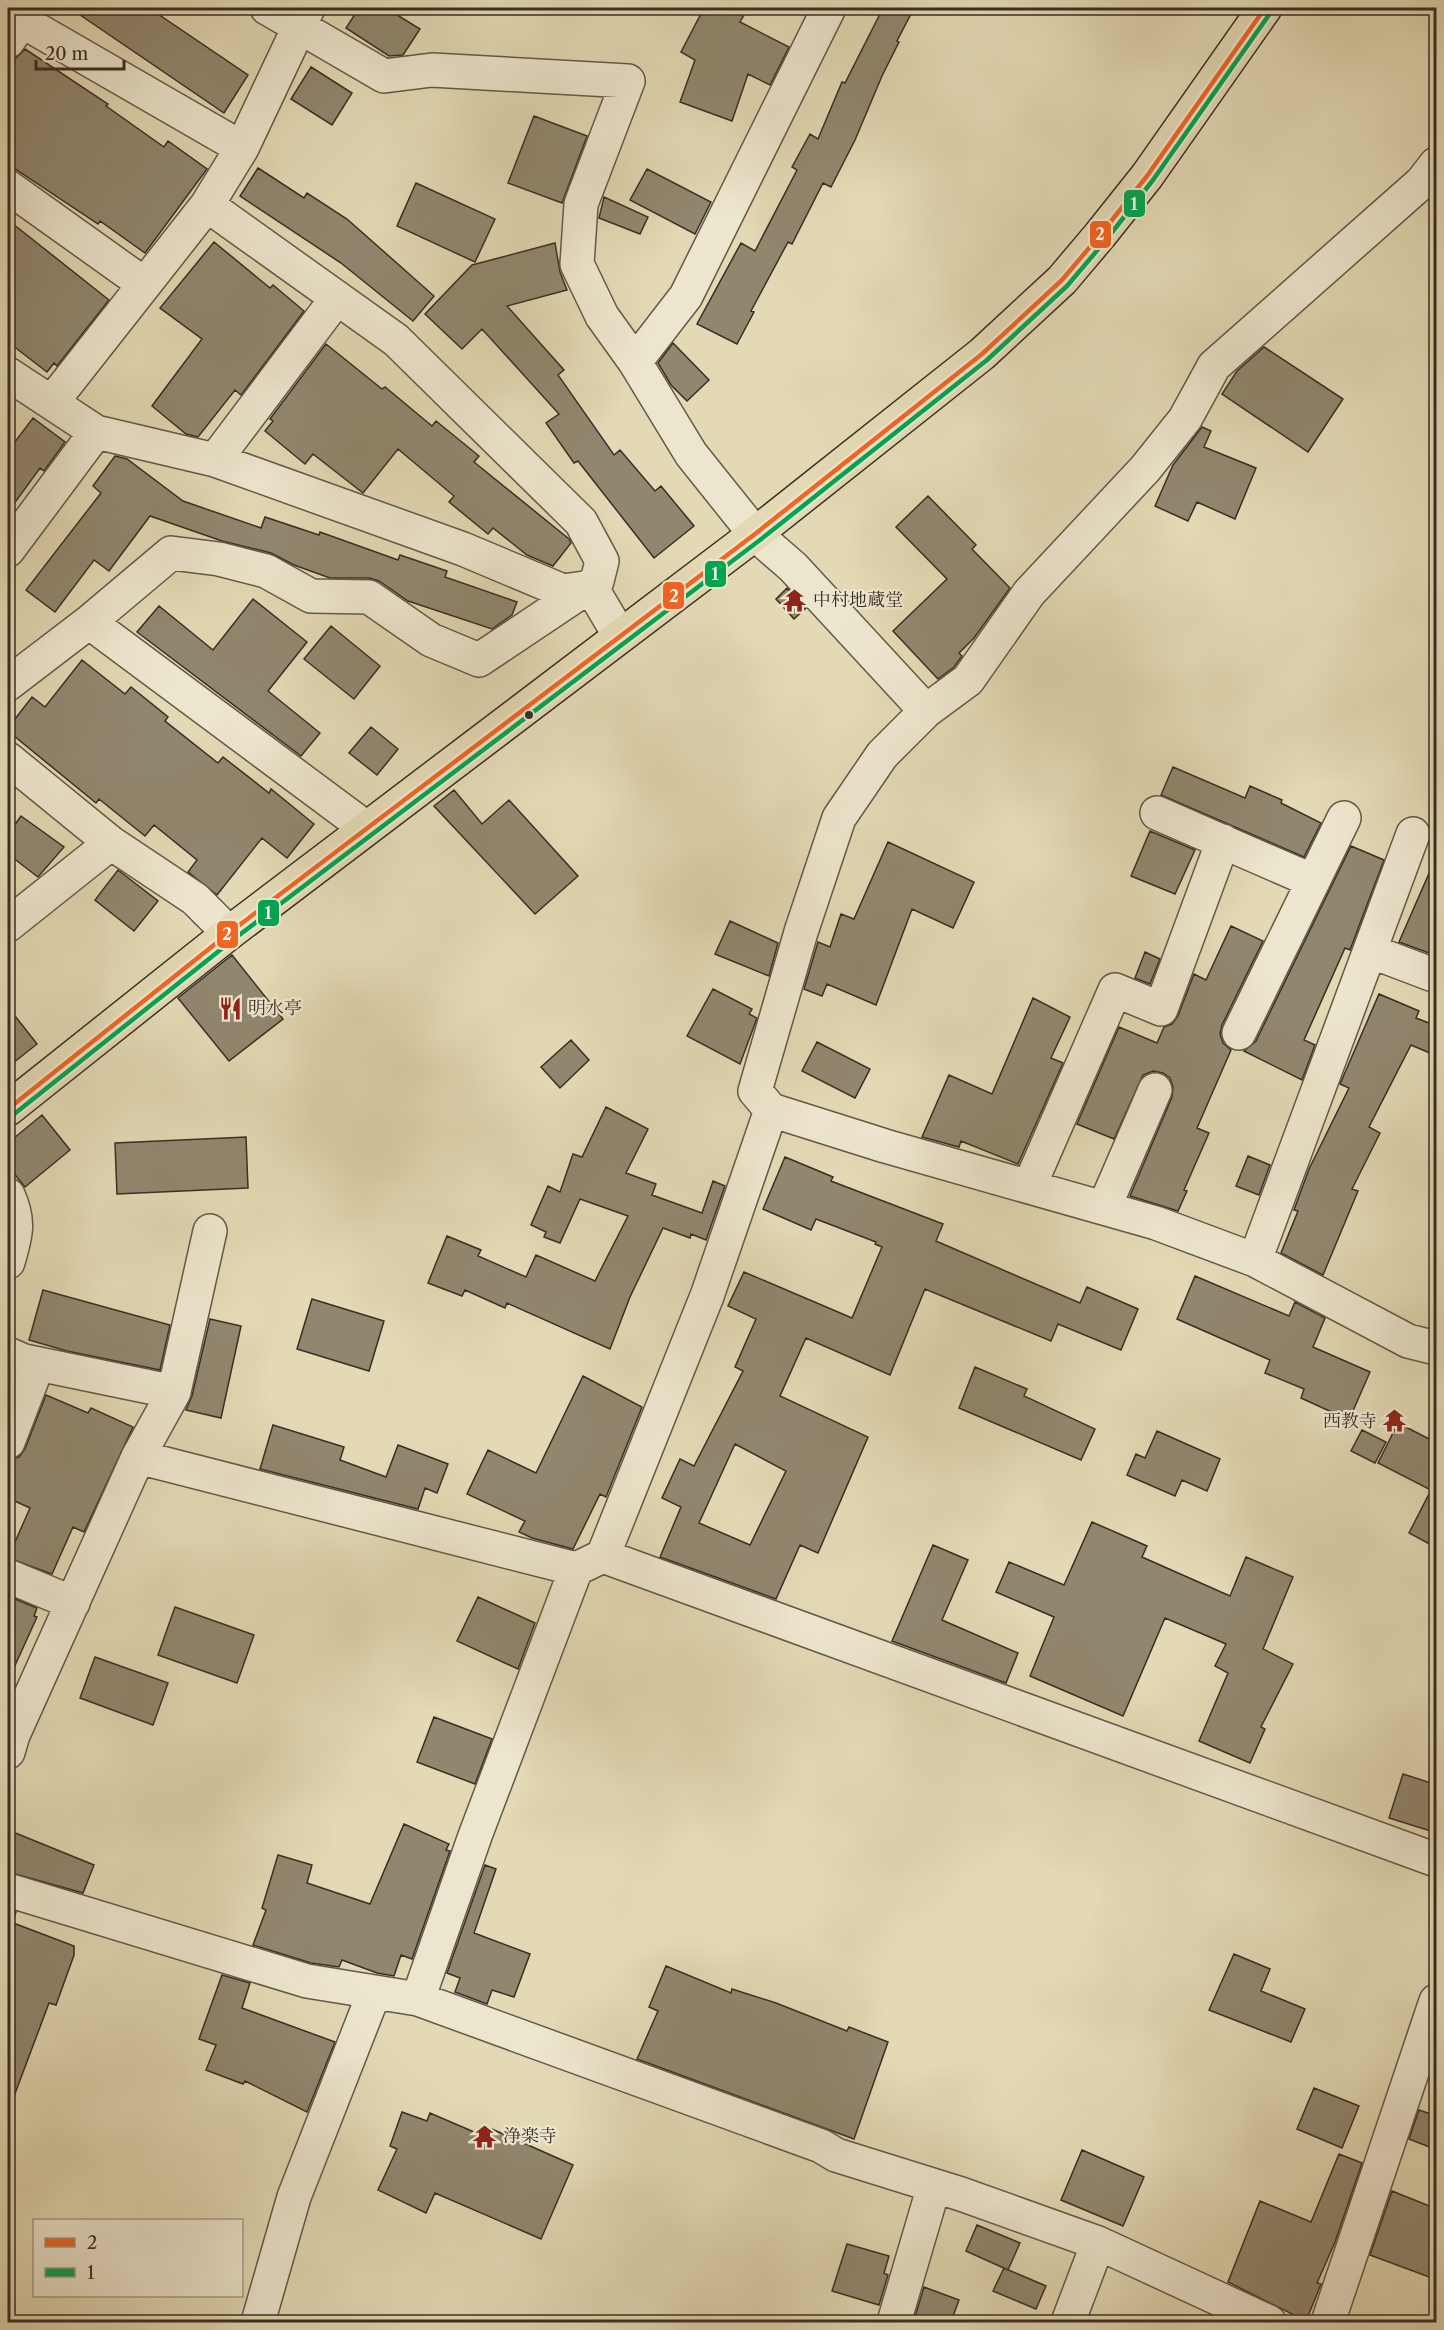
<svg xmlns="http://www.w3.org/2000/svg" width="1444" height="2330" font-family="'Libre Caslon Text','Noto Serif JP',serif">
<rect width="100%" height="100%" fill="#e3d9b4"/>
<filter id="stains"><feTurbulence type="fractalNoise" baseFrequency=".00333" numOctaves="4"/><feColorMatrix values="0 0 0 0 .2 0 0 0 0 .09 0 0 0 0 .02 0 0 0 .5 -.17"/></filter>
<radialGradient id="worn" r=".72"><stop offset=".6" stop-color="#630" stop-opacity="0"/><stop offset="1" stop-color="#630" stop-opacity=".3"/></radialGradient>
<path fill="#91876f" stroke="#382e25" stroke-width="1.5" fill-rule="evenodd" d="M70,8H149L248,75L224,113Z
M359,8H386L420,29L403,55L389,56L346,28Z
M704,8H748L740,22L789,47L770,85L748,74L732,121L680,102L695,60L681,52Z
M883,8H914L897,41L899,42L882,76L855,140L831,187L823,183L792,244L788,242L751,311L754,312L737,344L697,324L741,243L755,251L797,170L792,167L810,134L818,139L842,82L845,83Z
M25,49L108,104L106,106L164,147L168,141L207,169L145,253L100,221L98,224L8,164V60L16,58Z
M311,67L352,93L332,125L291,99Z
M534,116L587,136L562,203L508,183Z
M258,168L304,198L307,193L347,219L434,296L413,321L341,263L240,196Z
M647,169L711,202L695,234L630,200Z
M416,183L495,219L475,262L397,226Z
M604,197L648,217L640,234L599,218Z
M8,220L109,300L57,366L54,363L47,372L8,342Z
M214,242L270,288L273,285L304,311L241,395L235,390L198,437L186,434L152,406L202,339L160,308Z
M555,243L560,272L567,290L507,306L564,370L558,375L614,455L620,450L655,491L661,486L694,526L654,558L578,461L574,463L546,423L559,414L482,329L462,349L425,314L472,265Z
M673,343L709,380L687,401L671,385L658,363Z
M326,344L382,389L385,387L432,426L436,421L479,456L474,462L569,539L571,543L553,566L527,555L493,528L488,534L449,502L454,496L398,449L363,493L313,454L305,464L265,431L273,421L270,419Z
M1264,347L1343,399L1308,452L1222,394L1237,371Z
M33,418L65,442L44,471L40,468L8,512V451Z
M1202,427L1211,431L1204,447L1256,468L1235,519L1197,502L1188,521L1155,506L1173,465Z
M115,456L127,459L183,501L261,528L265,517L319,535L320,532L398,560L400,555L447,571L445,577L517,602L512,615L492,629L408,601L379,581L369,578H330L294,565L271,553L222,541L150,516L109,571L94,560L55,612L26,590L101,493L93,486Z
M928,496L976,545L972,549L1010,588L974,638L959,653L962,656L954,667L938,679L893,631L947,579L896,527Z
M787,588L806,608L794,619L776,599Z
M253,599L307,642L268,691L320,733L301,756L137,632L159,606L213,650Z
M331,626L380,666L354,699L304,659Z
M82,660L125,694L131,687L168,717L165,721L218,763L223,757L269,793L271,789L314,824L287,858L262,838L217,895L188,872L197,860L154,825L145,836L99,799L96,803L8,731V728L32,697L45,707Z
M371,727L398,749L377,775L349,753Z
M1173,767L1245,798L1250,786L1282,800L1281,803L1321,823L1304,857L1161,795Z
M454,790L482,824L509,800L578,876L535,914L434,806Z
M21,816L64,847L38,877L8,854V834Z
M1150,831L1195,850L1175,894L1131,876Z
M888,842L974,882L953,928L912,909L876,1005L827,984L822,996L804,989L818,942L830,947L841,914L854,919Z
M1351,846L1384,860L1350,950L1345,948L1304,1040L1315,1045L1302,1080L1244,1051L1256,1041Z
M1437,855V956L1399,942Z
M118,870L158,901L134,931L95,900Z
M730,921L778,943L769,976L715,954Z
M1231,926L1263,941L1222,1025L1220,1034L1223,1043L1231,1050L1197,1128L1209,1133L1184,1190L1187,1191L1178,1211L1130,1196L1172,1097L1173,1087L1170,1078L1163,1073L1153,1071L1143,1075L1114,1139L1077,1124L1119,1027L1157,1043L1164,1027L1172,1024L1178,1016L1194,974L1206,980Z
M1145,952L1160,959L1150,984L1135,978Z
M232,955L283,1019L229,1061L178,998Z
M713,989L752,1009L749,1014L757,1018L740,1064L687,1036Z
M1379,994L1419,1011L1416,1018L1437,1026V1056L1411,1045L1369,1127L1380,1133L1352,1189L1358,1191L1323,1275L1281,1253L1298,1211L1294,1210L1309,1169L1349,1088L1340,1084Z
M1033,998L1070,1017L1051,1058L1063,1063L1018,1164L961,1141L959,1147L922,1137L949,1075L992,1094Z
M8,1007L37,1044L8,1067Z
M571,1040L589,1060L560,1088L541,1067Z
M817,1042L870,1069L855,1098L802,1071Z
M606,1107L648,1129L626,1173L656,1184L652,1195L702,1213L713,1181L725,1186L706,1240L691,1234L690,1238L663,1228L630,1297L610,1349L507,1303L505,1308L465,1290L462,1296L428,1283L447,1236L481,1250L478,1256L526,1277L536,1255L595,1281L628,1216L580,1199L560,1243L544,1237L546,1232L531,1225L548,1186L560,1192L573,1154L582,1157Z
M42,1115L70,1150L25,1187L8,1166V1143Z
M246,1137L248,1188L117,1194L115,1143Z
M1248,1156L1270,1165L1259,1195L1236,1186Z
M785,1157L833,1177L831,1181L943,1224L936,1241L1010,1273L1080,1303L1087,1287L1138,1309L1121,1350L1058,1324L1051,1341L925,1289L890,1375L806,1338L780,1396L868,1437L818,1553L800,1545L776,1599L660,1557L681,1507L662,1498L680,1459L694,1466L743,1371L735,1367L756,1319L728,1306L744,1272L852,1318L882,1247L875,1244L876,1242L816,1219L811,1230L763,1209ZM735,1444L786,1471L750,1545L699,1523Z
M1195,1276L1289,1316L1295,1302L1325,1318L1313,1347L1370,1372L1349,1420L1301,1398L1304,1389L1265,1373L1270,1360L1177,1319Z
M43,1290L170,1325L160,1370L67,1351L29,1340Z
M312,1299L384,1321L369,1371L297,1349Z
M210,1319L241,1326L221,1418L186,1410L192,1396Z
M975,1367L1027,1389L1024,1396L1095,1429L1081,1460L959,1408Z
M583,1376L642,1407L606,1497L600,1494L573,1549L532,1538L519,1532L525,1521L467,1494L488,1450L536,1473Z
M46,1395L88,1413L91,1408L133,1427L84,1532L73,1527L52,1574L8,1558L30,1508L8,1498V1460L19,1457L25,1449Z
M1398,1423L1437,1443V1548L1409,1533L1431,1490L1378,1463Z
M273,1425L344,1447L340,1460L386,1477L398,1445L448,1464L437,1493L425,1488L418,1509L260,1469Z
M1362,1430L1386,1442L1375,1463L1351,1451Z
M1157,1431L1220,1459L1207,1491L1182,1480L1175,1496L1127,1475L1136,1454L1145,1458Z
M1092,1522L1147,1546L1142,1557L1230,1596L1246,1557L1293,1577L1263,1649L1293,1664L1261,1727L1265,1729L1250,1763L1199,1741L1228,1673L1215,1666L1226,1644L1165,1618L1123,1716L1030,1676L1054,1617L996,1592L1009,1562L1064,1585Z
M933,1545L968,1560L942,1620L1018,1653L1006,1683L892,1641Z
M8,1596L37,1608L34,1616L37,1617L8,1681Z
M478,1597L535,1623L518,1669L457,1641Z
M175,1607L254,1635L237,1683L158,1655Z
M95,1657L168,1683L153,1725L80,1698Z
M434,1717L492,1739L475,1784L417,1762Z
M1403,1774L1437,1785V1833L1389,1818Z
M404,1824L449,1844L446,1850L450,1851L412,1959L401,1955L394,1976L377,1973L342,1960L339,1967L311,1963L253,1945L266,1910L262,1908L278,1855L312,1865L307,1883L370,1904Z
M8,1830L94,1865L83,1893L8,1872Z
M485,1865L496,1869L474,1933L530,1954L514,1997L492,1990L487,2004L455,1992L460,1978L447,1973Z
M8,1909L16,1912L13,1922L8,1921L74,1946V1955L56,2005L49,2003L10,2107L8,2106Z
M1234,1954L1270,1969L1261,1991L1305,2009L1291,2042L1209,2010Z
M666,1966L731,1993L732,1989L776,2003L847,2031L849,2027L888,2042L854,2139L637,2059L658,2011L649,2007Z
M222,1975L250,1983L242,2008L335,2042L307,2112L245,2081L243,2084L206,2070L216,2045L199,2039Z
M1314,2088L1359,2106L1342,2148L1297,2129Z
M1419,2110L1437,2116V2150L1409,2139Z
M402,2112L427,2121L430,2113L488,2138L492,2129L573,2165L541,2239L435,2193L426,2213L378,2190L397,2149L390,2146Z
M1082,2150L1144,2177L1123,2226L1061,2200Z
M1339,2154L1362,2163L1335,2242L1317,2283L1321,2284L1306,2321L1228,2282L1260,2201L1311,2222Z
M1392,2191L1437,2209V2280L1370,2255Z
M977,2225L1020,2243L1008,2270L966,2251Z
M847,2244L889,2256L884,2273L888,2275L879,2305L832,2291Z
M1004,2268L1046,2286L1036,2309L993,2291Z
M924,2287L959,2300L951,2322L914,2320Z"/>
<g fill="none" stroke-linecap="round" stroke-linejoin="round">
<defs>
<path id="minor" d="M267,8L384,76L432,70L628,81L581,204L577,264L602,316L635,362L691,454L755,534L793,567L926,711
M8,41L22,21L242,148
M1436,164L1422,182L1214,366L1185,419L1145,469L1029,593L968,680L926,711L882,755L839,818L801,932L755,1091L771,1110L885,1146L1156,1223L1255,1260L1408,1341L1436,1348
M8,187L144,284
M635,362L686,296L829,8
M8,374L96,432L215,460L463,549L563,591L591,587L620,636
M52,402L207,205L242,148L308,8
M215,460L337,298
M8,550L96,432
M89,622L366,828
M8,684L89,622L171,553L219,559L266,571L311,596L369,597L431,640L479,660L597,581L602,561L581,522L396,340L207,205
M8,759L111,843L195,899L229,933
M1157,813L1313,881
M8,925L111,843
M1370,951L1436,976
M1239,1033L1344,818
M1029,1187L1115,990L1161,1009L1223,841
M8,1195C20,1221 16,1235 8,1262
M1104,1208L1155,1090
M1255,1260L1413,834
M8,1354L24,1361L174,1392
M8,1442L38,1364
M138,1457L576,1569
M603,1556L1436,1860
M8,1576L73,1603
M8,1752L13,1735L138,1457L174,1392L210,1231
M8,1890L307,1981L418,1999L821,2146L836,2155L961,2194L1098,2243L1269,2322
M418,1999L475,1836L576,1569L603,1556L707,1296L771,1110
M258,2322L294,2197L374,1993
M894,2322L934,2186
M1068,2322L1098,2243
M1328,2322L1436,2001"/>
<path id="major" d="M8,1109L229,933L755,534L982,354L1062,280L1100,235L1147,176L1265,8"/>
</defs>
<use href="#minor" stroke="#635949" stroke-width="36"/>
<use href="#major" stroke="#382e25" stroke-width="36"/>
<use href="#minor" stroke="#ede6ce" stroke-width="33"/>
<use href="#major" stroke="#e3d9b4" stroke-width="33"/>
<defs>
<path id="bus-1" d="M8,1109L229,933L755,534L982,354L1062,280L1100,235L1147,176L1265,8"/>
<path id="bus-2" d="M13,1115L234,939L760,540L987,360L1067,286L1106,240L1153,180L1271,12"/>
</defs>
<use href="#bus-1" stroke="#ede6ce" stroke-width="9"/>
<use href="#bus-2" stroke="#ede6ce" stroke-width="9"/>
<use href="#bus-1" stroke="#f26522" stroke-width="4.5"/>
<use href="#bus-2" stroke="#00a651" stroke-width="4.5"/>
</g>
<defs>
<symbol id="temple-bare" viewBox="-9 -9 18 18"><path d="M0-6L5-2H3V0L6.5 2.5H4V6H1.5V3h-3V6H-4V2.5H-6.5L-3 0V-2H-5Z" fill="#8f2418" stroke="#ede6ce" stroke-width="2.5" paint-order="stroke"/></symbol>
<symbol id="restaurant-bare" viewBox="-9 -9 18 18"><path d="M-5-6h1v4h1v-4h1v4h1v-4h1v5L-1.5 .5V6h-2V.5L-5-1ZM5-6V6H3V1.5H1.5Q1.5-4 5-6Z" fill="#8f2418" stroke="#ede6ce" stroke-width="2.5" paint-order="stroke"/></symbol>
</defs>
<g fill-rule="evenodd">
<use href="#temple-bare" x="778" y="584" width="33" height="33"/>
<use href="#restaurant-bare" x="214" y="992" width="33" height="33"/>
<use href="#temple-bare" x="1378" y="1404" width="33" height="33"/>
<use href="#temple-bare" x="468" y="2120" width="33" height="33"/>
</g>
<circle fill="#382e25" stroke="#ede6ce" stroke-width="2" cx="529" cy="715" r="5"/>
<g text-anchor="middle" stroke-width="4.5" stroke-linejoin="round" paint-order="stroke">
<g font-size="18" fill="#382e25" stroke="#ede6ce" text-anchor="start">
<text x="813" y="606">中村地蔵堂</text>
<text x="248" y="1014">明水亭</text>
<text x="1377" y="1427" text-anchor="end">西教寺</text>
<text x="503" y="2142">浄楽寺</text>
</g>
</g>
<g stroke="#ede6ce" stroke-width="2">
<rect x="1123" y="189" width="23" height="29" rx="6" fill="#00a651"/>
<rect x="1089" y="220" width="23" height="29" rx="6" fill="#f26522"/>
<rect x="704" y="560" width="23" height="28" rx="6" fill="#00a651"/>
<rect x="662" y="581" width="23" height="29" rx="6" fill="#f26522"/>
<rect x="257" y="899" width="23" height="28" rx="6" fill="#00a651"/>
<rect x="216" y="920" width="23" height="29" rx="6" fill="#f26522"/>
</g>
<g font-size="16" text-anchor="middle" font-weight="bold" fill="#fff">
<text x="1134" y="210">1</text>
<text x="1100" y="240">2</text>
<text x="715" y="580">1</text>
<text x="674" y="602">2</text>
<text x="268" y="919">1</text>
<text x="227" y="940">2</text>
</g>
<rect width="1444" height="2330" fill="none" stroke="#e3d9b4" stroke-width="30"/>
<rect x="9" y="9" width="1426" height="2312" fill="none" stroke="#382e25" stroke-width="3"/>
<rect x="15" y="15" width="1414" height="2300" fill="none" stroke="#382e25" stroke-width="1.5"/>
<rect x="33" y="2219" width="210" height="78" fill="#ede6ce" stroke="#a59c8a" stroke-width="1.5"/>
<rect x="45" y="2238" width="30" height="9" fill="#f26522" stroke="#a59c8a" stroke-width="1.5"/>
<text x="87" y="2249" font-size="18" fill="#382e25">2</text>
<rect x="45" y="2268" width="30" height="9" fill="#00a651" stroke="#a59c8a" stroke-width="1.5"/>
<text x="87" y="2279" font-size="18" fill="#382e25">1</text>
<path d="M36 60v9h88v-9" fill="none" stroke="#382e25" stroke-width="3"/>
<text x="45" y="60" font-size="18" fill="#382e25" stroke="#ede6ce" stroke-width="4.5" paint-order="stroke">20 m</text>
<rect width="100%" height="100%" filter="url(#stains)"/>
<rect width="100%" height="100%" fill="url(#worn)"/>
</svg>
